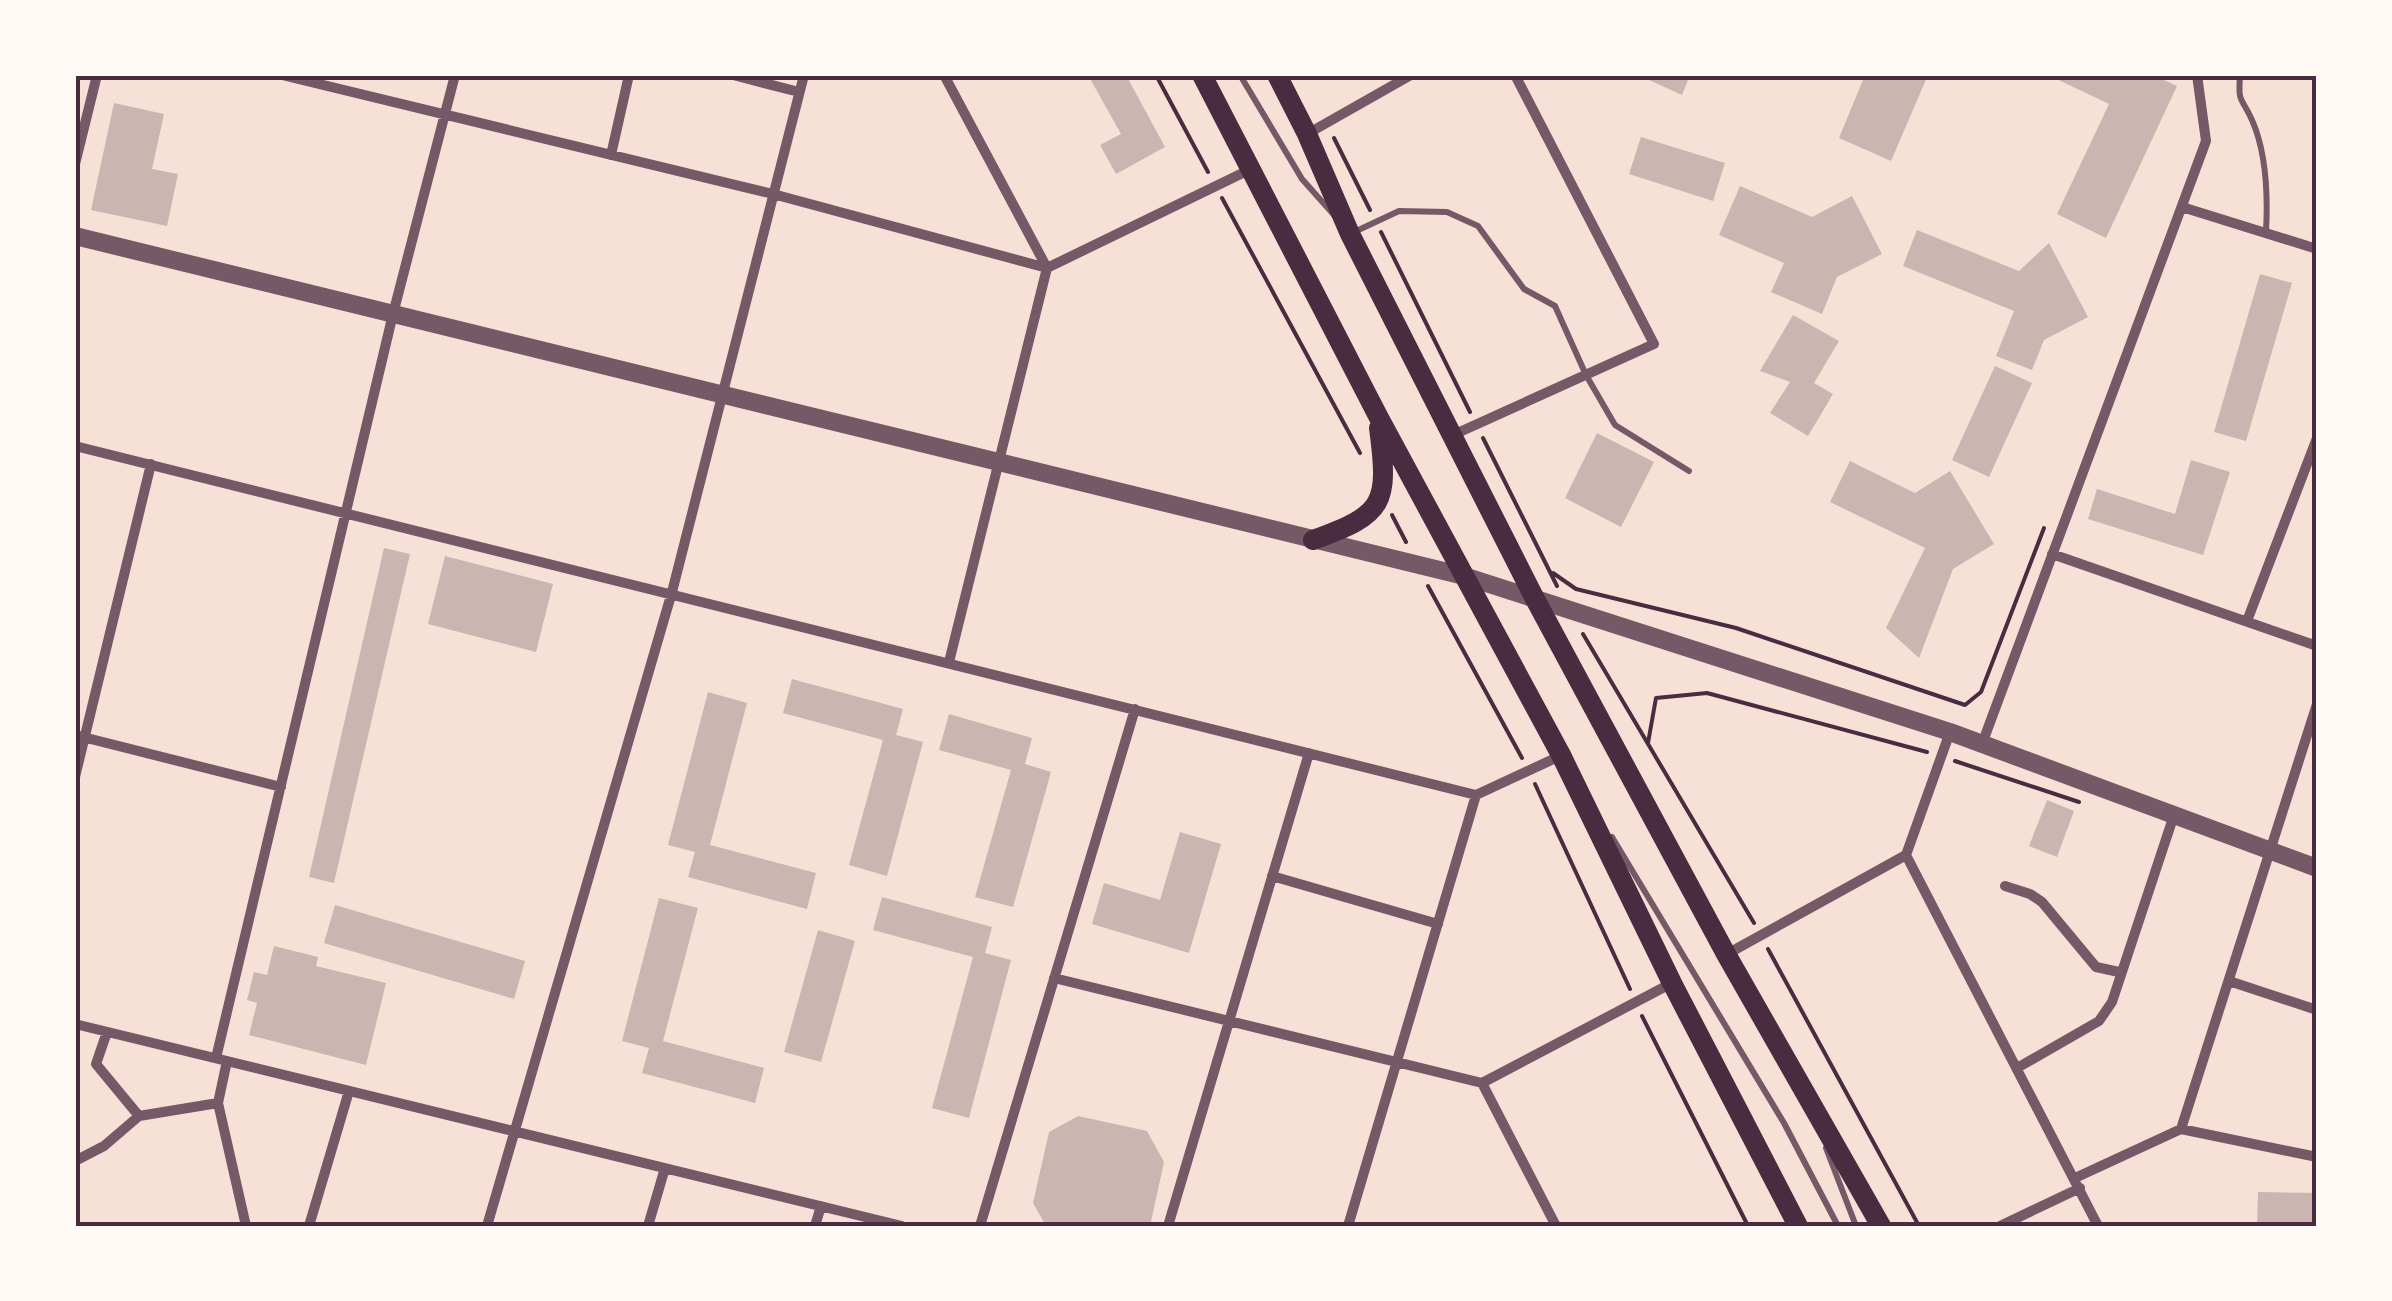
<svg xmlns="http://www.w3.org/2000/svg" width="2392" height="1301" font-family="'Sofia Sans Condensed',sans-serif">
<rect width="100%" height="100%" fill="#f7e1d7"/>
<path fill="#ccb4b1" d="M1088,75H1126L1165,147L1116,174L1100,145L1121,134Z
M1638,75H1690L1682,95Z
M1865,75H1928L1891,161L1839,138Z
M2048,75H2153L2177,86L2106,238L2057,214L2109,104Z
M114,103L164,114L152,169L178,174L167,226L91,210Z
M1641,137L1725,163L1713,201L1629,174Z
M1740,186L1812,217L1852,196L1882,254L1837,277L1822,314L1771,292L1784,263L1719,235Z
M1917,230L2019,271L2049,243L2088,317L2044,340L2032,370L1996,356L2014,311L1903,266Z
M2260,274L2292,283L2246,441L2214,432Z
M1793,315L1839,341L1814,383L1833,394L1808,436L1770,413L1790,382L1760,371Z
M1995,366L2032,383L1989,477L1952,460Z
M1597,433L1654,462L1621,527L1565,498Z
M2191,460L2230,472L2203,555L2088,519L2097,489L2175,514Z
M1850,461L1915,493L1950,471L1994,544L1953,569L1919,658L1886,628L1925,548L1830,502Z
M384,548L410,554L334,883L309,877Z
M445,556L553,584L536,652L428,624Z
M792,679L903,709L896,735L923,742L887,876L849,865L883,740L783,713Z
M708,692L747,703L710,845L816,873L807,909L688,877L695,852L668,845Z
M949,714L1032,738L1025,764L1051,772L1013,907L975,897L1011,770L939,750Z
M2047,800L2074,811L2057,857L2029,846Z
M1180,832L1221,844L1189,953L1092,924L1104,883L1160,900Z
M882,897L992,927L985,953L1011,960L969,1118L932,1108L973,957L873,930Z
M659,898L698,908L663,1041L764,1068L755,1103L642,1073L649,1048L622,1041Z
M335,905L525,961L514,999L324,943Z
M818,930L855,941L821,1062L784,1052Z
M274,946L318,957L316,966L386,983L366,1065L249,1035L257,1003L247,1000L254,972L267,975Z
M1078,1116L1147,1131L1164,1162L1150,1226H1046L1033,1203L1049,1132Z
M2258,1192L2317,1193V1226H2257Z"/>
<g fill="none" stroke-linecap="round" stroke-linejoin="round">
<path stroke="#4a2c40" stroke-width="4" d="M1156,75L1208,172
M1334,138L1370,210
M1222,198L1360,453
M1381,232L1470,412
M1483,438L1557,586
M1392,515L1406,542
M1553,573L1576,589L1736,628L1965,705L1981,692L2044,528
M1428,586L1522,758
M1583,634L1754,923
M1648,743L1656,698L1707,693L1927,752
M1955,761L2079,802
M1535,784L1630,989
M1768,949L1919,1226
M1642,1016L1748,1226"/>
<path stroke="#755966" stroke-width="6" d="M1240,75L1302,179L1334,215
M2240,75C2238,104 2241,96 2252,120C2267,154 2268,195 2266,232
M1352,233L1399,211L1447,212L1478,226L1524,289L1555,306L1586,375L1615,425L1689,471
M1612,837L1784,1123L1838,1226
M1826,1148L1856,1226"/>
<path stroke="#755966" stroke-width="10" d="M282,75L773,194L1047,268L1251,169
M733,75L799,92
M944,75L1047,268
M1307,134L1411,75
M611,155L629,75
M75,164L97,75
M2182,207L2317,249
M1453,435L1654,344L1515,75
M75,446L1476,795L1560,756
M2052,554L2317,646
M2247,621L2317,438
M949,662L1047,268
M1950,732L1906,855L2098,1226
M75,735L281,787
M1982,744L2206,141L2197,75
M75,777L151,464
M1272,876L1438,924
M2005,886L2030,894L2042,902L2096,967L2119,972
M1727,954L1906,855
M1054,978L1482,1083L1672,983
M2229,981L2317,1010
M75,1024L902,1226
M107,1032L96,1064L139,1116
M216,1058L393,314L455,75
M227,1061L218,1103L246,1226
M2017,1068L2099,1021L2112,1002L2174,815
M1482,1083L1556,1226
M2181,1129L2317,704
M75,1161L104,1146L139,1116L218,1103
M2075,1178L2181,1129L2317,1157
M309,1226L349,1091
M487,1226L672,592L804,75
M648,1226L665,1168
M815,1226L821,1206
M980,1226L1135,709
M1168,1226L1309,753
M1348,1226L1476,795
M2000,1226L2080,1188"/>
<path stroke="#755966" stroke-width="18" d="M75,236L1464,576L1950,732L2317,868"/>
<path stroke="#4a2c40" stroke-width="20" d="M1202,75L1378,416L1561,755L1672,983L1798,1226
M1277,75L1307,134L1350,234L1535,599L1726,954L1881,1226
M1313,540C1385,514 1389,504 1379,428"/>
</g>
<rect width="2392" height="1301" fill="none" stroke="#fffaf5" stroke-width="155"/>
<rect x="78" y="78" width="2236" height="1146" fill="none" stroke="#4a2c40" stroke-width="4"/>
</svg>
